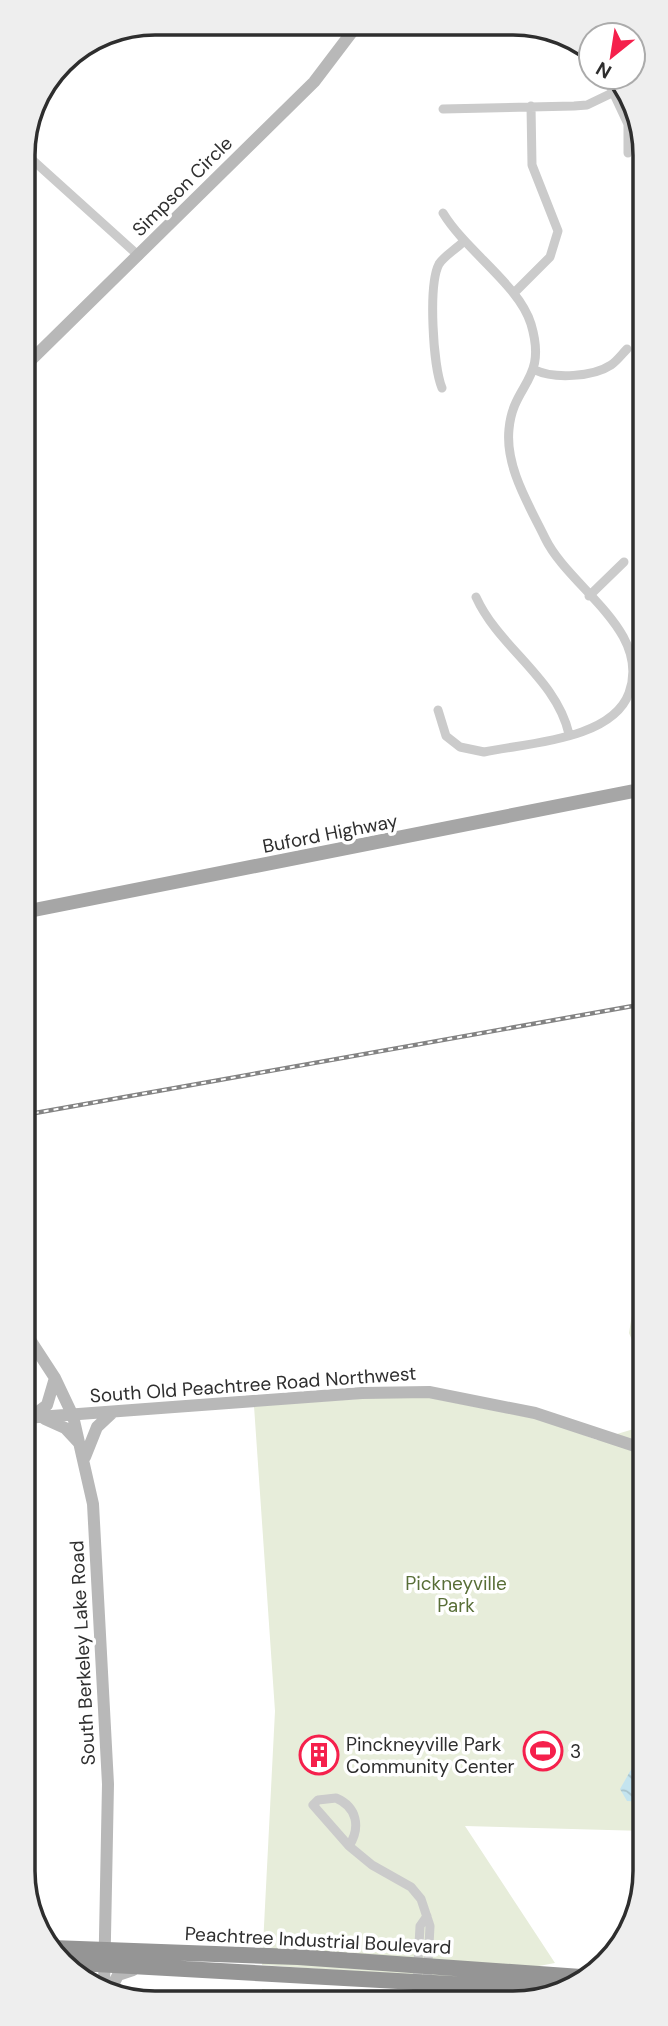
<svg xmlns="http://www.w3.org/2000/svg" width="668" height="2026" font-family="'DM Sans',sans-serif">
<defs>
<pattern id="forest-firs" width="22" height="20" patternUnits="userSpaceOnUse" patternTransform="scale(1.75)"><rect width="22" height="20" fill="#e7edda"/><path d="M5 1l3.5 6h-7zM16 11l3.5 6h-7z" fill="#c6ccbb"/></pattern>
<pattern id="water-waves" width="16" height="10" patternUnits="userSpaceOnUse" patternTransform="scale(1.75)"><rect width="16" height="10" fill="#c4e4ef"/><path d="M0 5q4-4 8 0t8 0" fill="none" stroke="#a9c4cd"/></pattern>
</defs>
<rect width="100%" height="100%" fill="#fff"/>
<path fill="url(#forest-firs)" d="M262,1989L380,1995L399,1993L409,2001H262Z
M445,1993L526,1995L541,1999L440,2001Z"/>
<path fill="#e7edda" d="M631,1122H644V1369L629,1333L637,1284Z
M416,1395L547,1421L597,1440L637,1428L644,1400L645,1831L465,1826L555,1963L470,1979L262,1965L275,1711L254,1406Z"/>
<path fill="url(#water-waves)" d="M645,1745V1802L627,1801L620,1789Z"/>
<g fill="none" stroke-linecap="round" stroke-linejoin="round">
<path stroke="#cbcbcb" stroke-width="9" d="M606,77L628,124V153
M443,109L574,106L587,105L612,93
M27,155L139,256
M514,293L550,257L558,231L532,165L531,106
M535,370C554,379 593,377 611,365C617,361 622,354 627,349
M442,388C433,366 428,285 439,264C444,256 456,249 463,242
M589,596L624,562
M476,597C499,648 556,678 569,734
M438,710L446,736L460,747L484,752C527,743 612,740 629,693C652,630 569,588 545,538C529,505 505,467 509,429C513,383 548,381 531,324C519,285 466,251 443,213
M349,1846C361,1827 357,1807 336,1798L318,1800L313,1805L349,1846L372,1865L411,1887L421,1899L430,1926L426,2001
M416,2001L420,1926L427,1916"/>
<path stroke="#b8b8b8" stroke-width="12" d="M23,368L314,82L358,24
M25,1332L55,1378L73,1416L93,1504L108,1784L104,1987
M31,1417L47,1405L55,1378
M25,1418L362,1393L429,1392L535,1413L644,1449
M45,1419L65,1428L78,1442
M85,1457L97,1427L113,1412
M110,1991L118,1975L133,1970"/>
<path stroke="#a6a6a6" stroke-width="14" d="M24,912L644,789"/>
<path stroke="#959595" stroke-width="16" d="M52,1948L298,1957L581,1977
M60,1962L558,1990"/>
<defs>
<path id="rail" d="M24,1115L644,1004"/>
</defs>
<use href="#rail" stroke="#838383" stroke-width="4.5"/>
<use href="#rail" stroke="#fff" stroke-width="2" stroke-dasharray="5" stroke-linecap="butt"/>
</g>
<defs>
<symbol id="stadium-ring" viewBox="-11 -11 22 22"><circle r="9.5" fill="#fff" stroke="#f5204c" stroke-width="1.5"/><path d="M0-5a6.5 5 0 1 0 0 10a6.5 5 0 1 0 0-10ZM-3.5-1.8h7v3.6h-7Z" fill="#f5204c"/></symbol>
<symbol id="building-ring" viewBox="-11 -11 22 22"><circle r="9.5" fill="#fff" stroke="#f5204c" stroke-width="1.5"/><path d="M-4-6H4V6H1V3H-1V6H-4ZM-2.5-4.3h1.7v1.8h-1.7ZM.8-4.3h1.7v1.8H.8ZM-2.5-1h1.7V.8h-1.7ZM.8-1h1.7V.8H.8Z" fill="#f5204c"/></symbol>
</defs>
<g fill-rule="evenodd">
<use href="#stadium-ring" x="521" y="1729" width="44" height="44"/>
<use href="#building-ring" x="297" y="1733" width="44" height="44"/>
</g>
<g text-anchor="middle" stroke-width="7" stroke-linejoin="round" paint-order="stroke">
<g font-size="19" fill="#2e2e2e" stroke="#fff">
<text transform="translate(182 186) rotate(-45)" y="7">Simpson Circle</text>
<text transform="translate(330 833) rotate(-11)" y="7">Buford Highway</text>
<text transform="translate(253 1384) rotate(-4)" y="7">South Old Peachtree Road Northwest</text>
<text transform="translate(82 1653) rotate(-93)" y="7">South Berkeley Lake Road</text>
<text transform="translate(318 1940) rotate(3)" y="7">Peachtree Industrial Boulevard</text>
</g>
<g font-size="19" fill="#586e37" stroke="#fff">
<text x="456" y="1590">Pickneyville<tspan x="456" dy="22">Park</tspan></text>
</g>
<g font-size="19" fill="#2e2e2e" stroke="#fff" text-anchor="start">
<text x="346" y="1751">Pinckneyville Park<tspan x="346" dy="22">Community Center</tspan></text>
<text x="570" y="1758">3</text>
</g>
</g>
<path d="M0 0H668V2026H0ZM155 35H513A120 120 0 0 1 633 155V1871A120 120 0 0 1 513 1991H155A120 120 0 0 1 35 1871V155A120 120 0 0 1 155 35Z" fill="#eee" fill-rule="evenodd"/>
<path fill="none" stroke="#2e2e2e" stroke-width="3.5" d="M155 35H513A120 120 0 0 1 633 155V1871A120 120 0 0 1 513 1991H155A120 120 0 0 1 35 1871V155A120 120 0 0 1 155 35Z"/>
<g transform="translate(612 56) rotate(210)"><circle r="33" fill="#ffffff" stroke="#ababab" stroke-width="2"/>
<path d="M0-5L12 26L0 18L-12 26Z" fill="#f5204c"/>
<text y="-10" font-size="19" font-weight="bold" text-anchor="middle" fill="#2e2e2e">N</text>
</g>
</svg>
